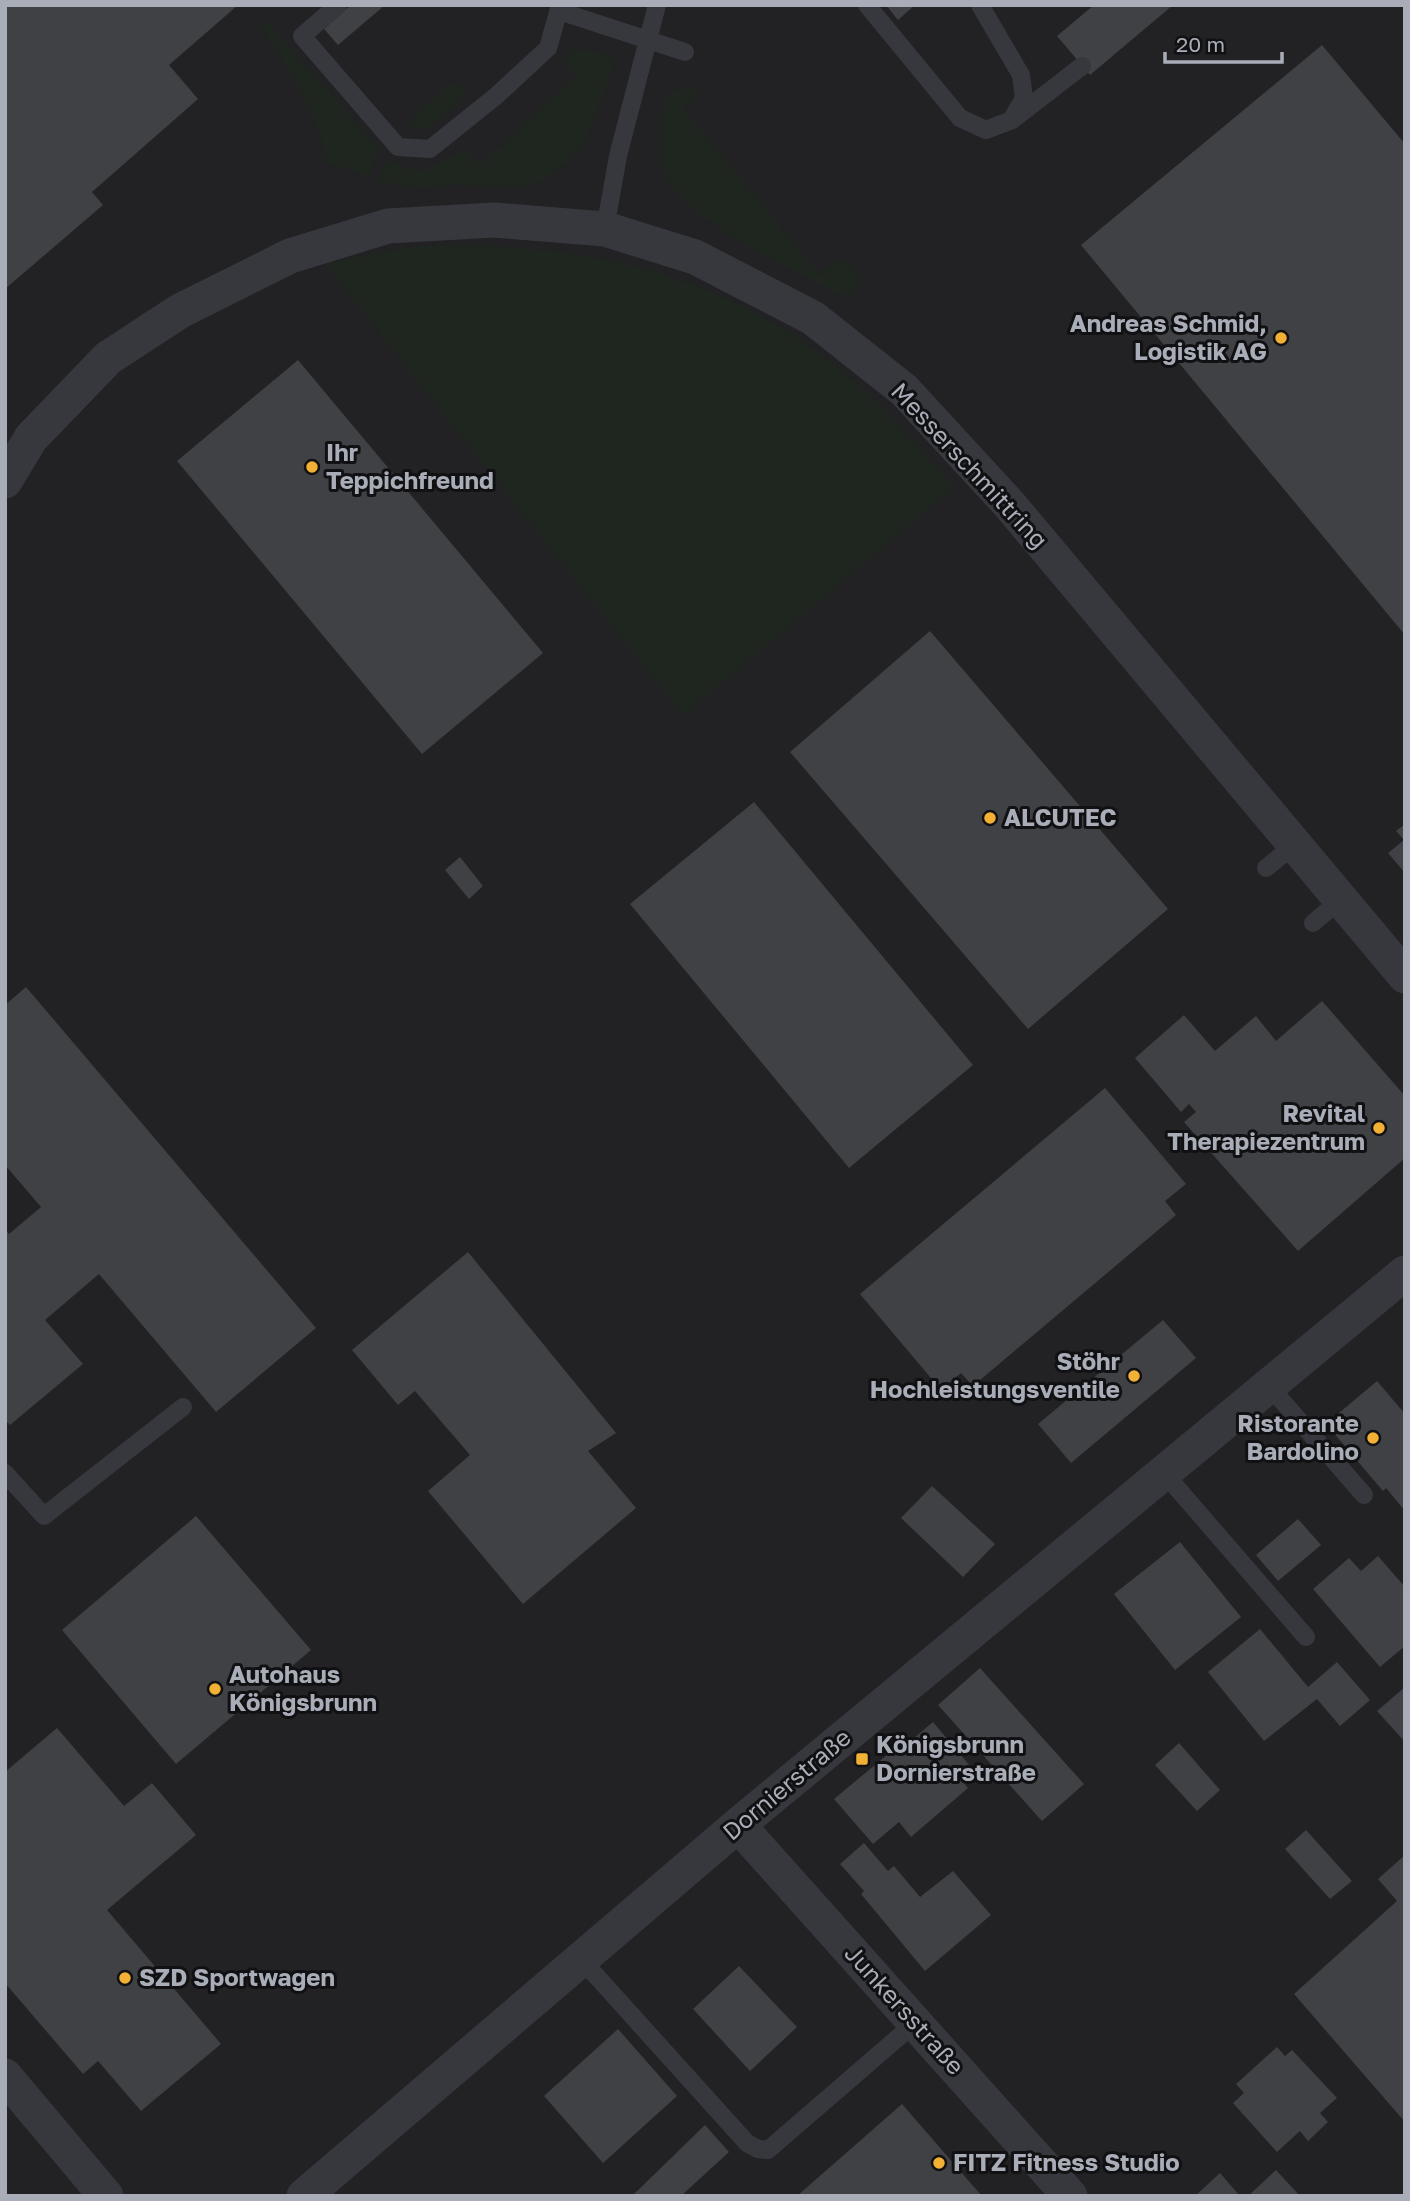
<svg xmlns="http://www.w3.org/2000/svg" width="1410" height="2201" font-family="'Golos Text',sans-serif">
<rect width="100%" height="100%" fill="#161618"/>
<path fill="#222225" d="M5,5H1405V2196H5Z"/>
<path fill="#1e261f" d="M265,20L378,147L368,177L327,162C317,111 288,66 259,25Z
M583,49L604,53L615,62L587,137L572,158L546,179L530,186L440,185L426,189L377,181L389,159L392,163L421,172L464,150L481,165L577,75L564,62L572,52Z
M455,80L465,91L462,100L426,130L415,128L408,121Z
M680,88L697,89L698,94L682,107L820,275L841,258L864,280L844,298C800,273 679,218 665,173C657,148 663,122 665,97Z
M470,245C615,250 739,283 852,379C889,411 921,452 955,487L683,715L324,263L418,246Z"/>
<path fill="#404145" d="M5,5H238L169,65L198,99L92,192L103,205L5,289Z
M351,5H385L338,45L324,29Z
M886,5H915L898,20Z
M1094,5H1173L1090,75L1057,36Z
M1322,45L1405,144V635L1081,245Z
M298,360L543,653L422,754L177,461Z
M930,631L1168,909L1028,1029L790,752Z
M754,802L973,1065L849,1168L630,904Z
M1405,824V873L1388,853L1404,840L1396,831Z
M460,857L483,886L469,899L445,870Z
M26,987L316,1328L216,1412L99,1274L45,1320L83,1364L10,1425L5,1420V1229L9,1234L41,1207L5,1165V1005Z
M1322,1001L1405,1096V1158L1298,1251L1184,1122L1196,1112L1189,1104L1181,1112L1135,1058L1184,1015L1215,1051L1256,1016L1276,1041Z
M1105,1088L1186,1184L1165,1201L1176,1215L973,1386L961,1373L941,1390L860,1294Z
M468,1252L616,1433L588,1451L636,1508L523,1604L428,1491L470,1455L415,1391L398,1405L352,1350Z
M1163,1320L1196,1358L1071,1463L1038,1424Z
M1377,1381L1405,1414V1511L1386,1488L1383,1491L1326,1424Z
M932,1486L995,1544L963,1577L901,1518Z
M196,1516L311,1650L176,1764L62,1630Z
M1298,1519L1321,1545L1278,1581L1256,1555Z
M1180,1542L1241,1617L1175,1670L1114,1594Z
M1378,1556L1405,1587V1646L1380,1667L1313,1589L1349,1558L1361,1571Z
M1260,1629L1308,1687L1337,1662L1370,1700L1340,1726L1317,1699L1264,1741L1208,1672Z
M980,1668L1084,1784L1042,1821L938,1705Z
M1405,1687V1742L1377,1711Z
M933,1722L976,1773L964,1783L968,1788L911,1837L899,1822L873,1844L834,1799L899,1745L901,1749Z
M57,1728L124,1806L152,1783L196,1835L107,1910L221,2044L141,2111L98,2061L83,2074L5,1983V1772Z
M1179,1743L1220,1790L1197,1811L1155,1765Z
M1306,1830L1352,1881L1330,1899L1285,1849Z
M864,1843L888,1871L894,1866L920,1897L953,1871L991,1915L925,1971L861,1894L864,1891L840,1864Z
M1405,1855V2122L1294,1994L1397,1901L1378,1879Z
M739,1966L797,2027L750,2071L693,2009Z
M618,2029L677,2096L603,2163L544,2096Z
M1277,2047L1285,2056L1292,2050L1337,2098L1320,2113L1328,2122L1308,2141L1300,2131L1277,2152L1233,2103L1244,2093L1236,2084Z
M902,2104L981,2195L797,2196Z
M705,2125L729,2152L681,2196H632Z
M1276,2170L1300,2196H1248Z
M1220,2173L1240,2196H1195Z"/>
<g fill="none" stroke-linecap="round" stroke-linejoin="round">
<path stroke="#37383d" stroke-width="18" d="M338,5L302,36L398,147L430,149L496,96L548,48L560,5
M867,5L960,118L986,130L1012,120L1082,66
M980,5L1021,75L1024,98L1013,117
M559,11L685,52
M605,229L618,156L657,5
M1266,868L1294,845
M1313,923L1340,900
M1269,1386L1364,1495
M5,1473L44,1516L183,1407
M1164,1473L1306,1637
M581,1959L747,2143L758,2149L768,2150L915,2023"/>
<path stroke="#37383d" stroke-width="35" d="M5,481L31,438L108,358L180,311L290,256L388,226L494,220L605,229L695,257L813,318L904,390L1009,504L1405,976
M738,1825L1070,2196
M5,2076L106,2196
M304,2196L738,1825L1405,1273"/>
</g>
<g fill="#f2b134" stroke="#111113" stroke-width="2.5">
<circle cx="1281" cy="338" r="7"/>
<circle cx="312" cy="467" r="7"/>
<circle cx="990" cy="818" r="7"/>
<circle cx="1379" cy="1128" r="7"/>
<circle cx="1134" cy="1376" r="7"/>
<circle cx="1373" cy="1438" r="7"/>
<circle cx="215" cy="1689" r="7"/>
<rect x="855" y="1752" width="14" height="14" rx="3.5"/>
<circle cx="125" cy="1978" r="7"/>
<circle cx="939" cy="2163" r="7"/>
</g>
<g text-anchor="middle" stroke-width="6" stroke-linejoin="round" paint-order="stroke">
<g font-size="24" font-weight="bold" fill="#a8adb8" stroke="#111113" text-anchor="start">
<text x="1267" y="332" text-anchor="end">Andreas Schmid,<tspan x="1267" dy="28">Logistik AG</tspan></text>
<text x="326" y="461">Ihr<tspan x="326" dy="28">Teppichfreund</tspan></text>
<text x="1004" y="826">ALCUTEC</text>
<text x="1365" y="1122" text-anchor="end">Revital<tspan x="1365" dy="28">Therapiezentrum</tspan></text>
<text x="1120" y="1370" text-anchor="end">Stöhr<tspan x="1120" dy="28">Hochleistungsventile</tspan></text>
<text x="1359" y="1432" text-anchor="end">Ristorante<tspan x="1359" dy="28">Bardolino</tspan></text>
<text x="229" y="1683">Autohaus<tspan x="229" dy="28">Königsbrunn</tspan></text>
<text x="876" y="1753">Königsbrunn<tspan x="876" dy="28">Dornierstraße</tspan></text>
<text x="139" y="1986">SZD Sportwagen</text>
<text x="953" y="2171">FITZ Fitness Studio</text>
</g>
<g font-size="24" fill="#a8adb8" stroke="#111113">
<text transform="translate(969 466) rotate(47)" y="8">Messerschmittring</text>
<text transform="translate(787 1785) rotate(-40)" y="8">Dornierstraße</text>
<text transform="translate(904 2010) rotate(48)" y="8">Junkersstraße</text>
</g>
</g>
<rect width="1410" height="2201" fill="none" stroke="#a8adb8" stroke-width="14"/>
<path d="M1165 52v10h117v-10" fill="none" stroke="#a8adb8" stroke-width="3.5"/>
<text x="1176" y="52" font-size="21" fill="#a8adb8" stroke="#111113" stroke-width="5" paint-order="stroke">20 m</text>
</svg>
